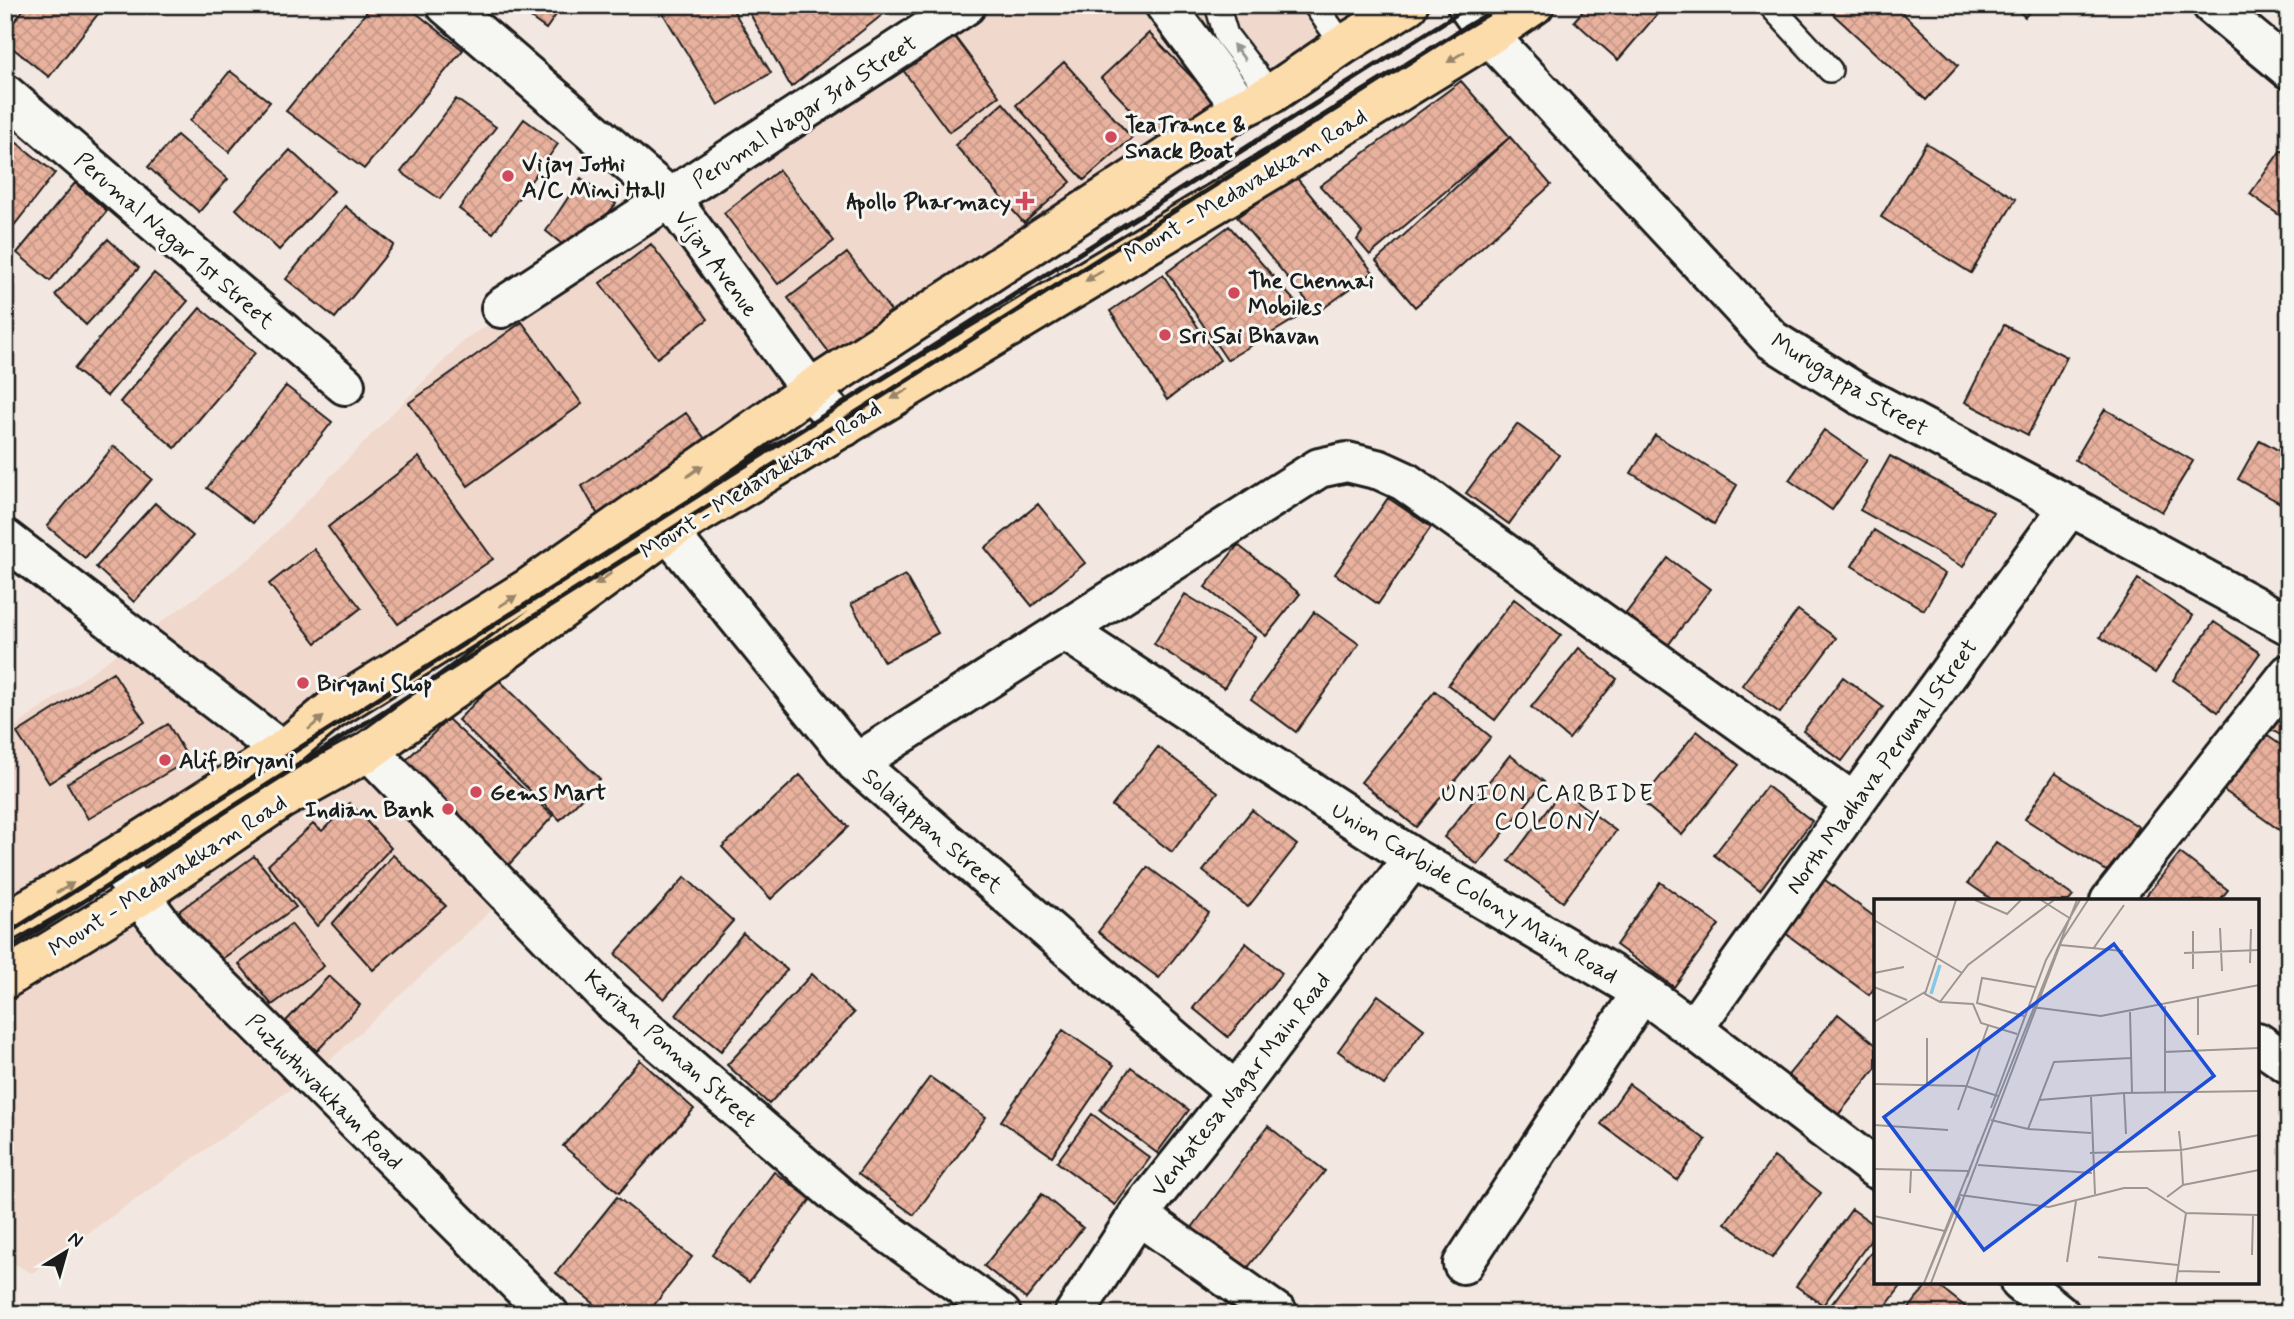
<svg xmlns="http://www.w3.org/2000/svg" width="2294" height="1319" font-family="Mynerve,sans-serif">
<defs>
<pattern id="building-cross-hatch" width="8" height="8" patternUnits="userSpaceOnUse" patternTransform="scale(1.75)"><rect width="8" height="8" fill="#e9b29e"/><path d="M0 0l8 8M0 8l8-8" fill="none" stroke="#c79888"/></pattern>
</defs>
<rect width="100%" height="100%" fill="#f3e8e1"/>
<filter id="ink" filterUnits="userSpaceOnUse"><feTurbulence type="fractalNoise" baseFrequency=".0143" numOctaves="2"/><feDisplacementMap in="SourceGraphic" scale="14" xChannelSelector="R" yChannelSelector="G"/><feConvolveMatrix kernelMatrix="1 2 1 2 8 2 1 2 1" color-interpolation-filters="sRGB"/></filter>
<g filter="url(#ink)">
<path fill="#f0d8cd" d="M1002,5H1137L1143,12L1151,5H1421L5,909V734L252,557L465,339Z
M363,769L493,909L326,1064L32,1273L5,1259V997Z"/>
<path fill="url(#building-cross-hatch)" stroke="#1c1c1c" stroke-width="2" d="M27,5H105L49,77L5,42V34Z
M372,5H406L463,50L364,169L286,111Z
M513,5H563L546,29Z
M658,5H730L771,73L718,105Z
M745,5H888L891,8L791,87Z
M1588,5H1665L1618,60L1574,21Z
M1823,5H1894L1958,65L1926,100Z
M2012,5H2035L2025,17Z
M943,21L999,96L949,132L894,58Z
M1149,33L1215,101L1167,147L1101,78Z
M1064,62L1132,138L1084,180L1016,105Z
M230,71L270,102L229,152L190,121Z
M1461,81L1510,137L1370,255L1357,240L1362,232L1320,186Z
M456,99L496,127L440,199L401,172Z
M1003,103L1071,182L1024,223L955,145Z
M524,119L558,144L493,233L459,209Z
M7,135L55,173L5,237V137Z
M177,135L228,179L199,212L148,167Z
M1510,137L1551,185L1415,307L1376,261Z
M1926,143L2016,199L1971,273L1881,217Z
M290,150L334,191L279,250L236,209Z
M2281,150L2289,155V222L2250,194Z
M779,170L834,241L778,284L724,213Z
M1296,177L1373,272L1317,313L1237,217Z
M581,178L616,204L574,254L546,231Z
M75,183L107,211L50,281L17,253Z
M345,206L394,245L335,318L286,279Z
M1229,226L1305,313L1227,360L1167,272Z
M108,239L139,268L86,325L55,295Z
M651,244L708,319L657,358L600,283Z
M847,253L891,311L832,356L788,298Z
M154,273L188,301L107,396L74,369Z
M1163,275L1220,360L1167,400L1110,311Z
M200,308L255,353L175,448L120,402Z
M522,322L582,404L468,486L409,403Z
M2004,325L2067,357L2028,435L1965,402Z
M286,386L332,422L253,523L207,488Z
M2105,409L2193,461L2162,512L2075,460Z
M686,413L708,443L598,515L582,486Z
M1517,424L1559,455L1509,524L1466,493Z
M1824,430L1867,460L1832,510L1789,480Z
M1655,435L1737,485L1714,524L1631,473Z
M2260,440L2289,456V508L2238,479Z
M114,446L152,479L85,558L47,526Z
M1890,456L1993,512L1963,567L1860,510Z
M419,457L493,559L398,624L328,527Z
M1388,498L1431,527L1378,604L1335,574Z
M155,503L193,536L134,602L96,567Z
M1038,504L1085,563L1032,606L985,548Z
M1874,530L1945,574L1924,610L1852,566Z
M1238,545L1300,594L1266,636L1205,587Z
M314,549L361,608L316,643L269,584Z
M1668,558L1710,589L1666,648L1624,616Z
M905,575L938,633L884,662L851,604Z
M2138,579L2193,616L2155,673L2100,637Z
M1185,594L1255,637L1224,688L1154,644Z
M1514,599L1561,635L1495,720L1448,685Z
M1798,610L1836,638L1780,713L1742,685Z
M1314,612L1359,644L1296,732L1251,699Z
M2214,622L2260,653L2218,712L2173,680Z
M1579,648L1617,679L1569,739L1531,707Z
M113,672L145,722L49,783L17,733Z
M1843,677L1883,707L1842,761L1803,731Z
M498,679L600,779L560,820L458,720Z
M1435,691L1491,737L1416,827L1361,782Z
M2289,698V740L2270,729Z
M448,719L553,816L505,869L398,768Z
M168,724L189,760L88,819L67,783Z
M2258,729L2289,751V837L2218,786Z
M1697,731L1739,765L1682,835L1641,801Z
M1158,747L1218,792L1172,852L1112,806Z
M1510,755L1544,782L1478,865L1444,837Z
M2055,773L2139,827L2110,873L2025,819Z
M800,775L848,827L771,899L722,847Z
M1767,786L1812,821L1760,890L1714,855Z
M1562,790L1616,831L1563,902L1509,861Z
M350,803L391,848L317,926L268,865L313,824L322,831Z
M1252,810L1297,845L1248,907L1203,871Z
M1996,842L2073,896L2069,901H1994L1968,883Z
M2180,853L2228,890L2219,901H2142Z
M393,855L446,906L373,970L332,924Z
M254,856L296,907L216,963L179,911Z
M1148,867L1209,913L1159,978L1098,932Z
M1817,874L1876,918V986L1869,995L1777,927Z
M685,877L733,921L664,999L615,954Z
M1660,882L1719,925L1674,987L1616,945Z
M291,924L324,966L272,1005L239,964Z
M743,933L787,970L721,1051L676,1015Z
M1246,943L1282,973L1228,1037L1193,1008Z
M812,974L854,1013L769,1104L727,1065Z
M329,976L360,1005L317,1051L286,1021Z
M1378,995L1424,1029L1384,1085L1338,1051Z
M1838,1014L1876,1045V1068L1834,1120L1784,1080Z
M1063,1030L1114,1065L1052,1156L1001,1121Z
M640,1060L694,1109L619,1193L563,1146Z
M1131,1067L1189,1110L1157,1153L1100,1110Z
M930,1077L986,1117L914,1215L858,1174Z
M1629,1084L1706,1140L1677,1180L1601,1124Z
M1092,1114L1150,1158L1115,1205L1057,1162Z
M1268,1126L1325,1171L1245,1271L1191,1229Z
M1774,1157L1821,1193L1772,1258L1725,1223Z
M774,1172L811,1199L749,1282L712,1255Z
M1042,1194L1083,1228L1026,1299L984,1266Z
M617,1197L692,1257L647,1314H607L556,1273Z
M1852,1209L1876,1226V1233L1823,1305L1796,1286Z
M1876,1246V1282H1904L1880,1314H1824Z
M1929,1282H1934L1972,1312L1971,1314H1905Z"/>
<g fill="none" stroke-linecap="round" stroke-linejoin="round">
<defs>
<path id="lane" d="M1217,5L1226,35L1271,94
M1315,5L1343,45
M1770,5L1830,70"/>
<path id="street" d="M446,5L670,198L810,390L844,427
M1165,5L1242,108
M2212,5L2289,69
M5,94L345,385
M501,308L966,5
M668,532L856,763L1201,1063L1236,1092
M5,539L282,751
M1064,630L1413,858L1642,992L1693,1029L1876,1169
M369,751L611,1000L847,1203L1001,1314
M856,763L1319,468L1347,462L1380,470L1404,481L1854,803
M2110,901L2289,674
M1693,1029L1854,803L2070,506
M2257,1042L2289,1064
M1138,1215L1278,1314
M1463,1264L1642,992
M2020,1282L2060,1314
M1074,1314L1138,1215L1236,1092L1413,858"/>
<path id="secondary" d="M1467,5L1489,36L1772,340L1860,395L2070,506L2289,625
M112,859L171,937L549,1314"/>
<path id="primary" d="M5,922L92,872L282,751L330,711L527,589L810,390L1242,108L1271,94L1343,45L1408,5
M5,979L140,896L280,800L369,751L668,532L1303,151L1473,46L1534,5"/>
</defs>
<use href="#lane" stroke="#1c1c1c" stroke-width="28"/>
<use href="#street" stroke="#1c1c1c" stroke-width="44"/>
<use href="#secondary" stroke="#1c1c1c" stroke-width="44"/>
<use href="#primary" stroke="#1c1c1c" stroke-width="44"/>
<use href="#lane" stroke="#f6f6f2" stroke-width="23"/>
<use href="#street" stroke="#f6f6f2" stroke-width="38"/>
<use href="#secondary" stroke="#f6f6f2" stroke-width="38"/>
<use href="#primary" stroke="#fddcac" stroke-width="38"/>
<path stroke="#1c1c1c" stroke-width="5" d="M5,935L1471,5
M5,951L1454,34L1503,5"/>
</g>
<defs><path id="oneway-solid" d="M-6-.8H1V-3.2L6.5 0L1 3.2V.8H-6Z" transform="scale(1.75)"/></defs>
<use fill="#949492" href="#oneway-solid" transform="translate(1239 52) rotate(-128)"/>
<g fill="#98866b">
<use href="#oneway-solid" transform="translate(1456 57) rotate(148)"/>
<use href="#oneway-solid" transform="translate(1094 276) rotate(149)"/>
<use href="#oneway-solid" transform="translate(900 394) rotate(149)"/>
<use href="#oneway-solid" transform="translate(695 471) rotate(-35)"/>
<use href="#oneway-solid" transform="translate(603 579) rotate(144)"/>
<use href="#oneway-solid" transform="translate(508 601) rotate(-32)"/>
<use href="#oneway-solid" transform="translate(316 723) rotate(-40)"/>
<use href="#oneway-solid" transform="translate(65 888) rotate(-30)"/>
</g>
</g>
<g fill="#d1495b" stroke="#f6f6f2" stroke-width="2.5">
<circle cx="1111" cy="137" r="7"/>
<circle cx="508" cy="176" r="7"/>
<path d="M1021.5 190.5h7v7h7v7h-7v7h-7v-7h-7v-7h7z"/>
<circle cx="1234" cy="293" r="7"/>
<circle cx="1165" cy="335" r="7"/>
<circle cx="303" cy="683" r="7"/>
<circle cx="165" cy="760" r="7"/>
<circle cx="476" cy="792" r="7"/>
<circle cx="448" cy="809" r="7"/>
</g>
<g text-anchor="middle" stroke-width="6" stroke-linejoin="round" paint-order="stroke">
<g font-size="23" fill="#1c1c1c" stroke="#f6f6f2">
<text transform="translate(804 111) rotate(-33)" y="8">Perumal Nagar 3rd Street</text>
<text transform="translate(1245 185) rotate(-31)" y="8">Mount - Medavakkam Road</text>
<text transform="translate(175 240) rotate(41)" y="8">Perumal Nagar 1st Street</text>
<text transform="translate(717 263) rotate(54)" y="8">Vijay Avenue</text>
<text transform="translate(1850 384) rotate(31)" y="8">Murugappa Street</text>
<text transform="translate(760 479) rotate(-32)" y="8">Mount - Medavakkam Road</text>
<text transform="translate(1881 766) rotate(-54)" y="8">North Madhava Perumal Street</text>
<text transform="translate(933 830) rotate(41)" y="8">Solaiappan Street</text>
<text transform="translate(167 875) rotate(-33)" y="8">Mount - Medavakkam Road</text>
<text transform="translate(1475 892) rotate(31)" y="8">Union Carbide Colony Main Road</text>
<text transform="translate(671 1048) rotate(42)" y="8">Karian Ponnan Street</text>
<text transform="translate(1240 1084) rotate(-52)" y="8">Venkatesa Nagar Main Road</text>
<text transform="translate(325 1091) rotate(45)" y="8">Puzhuthivakkam Road</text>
</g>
<g font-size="23" font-weight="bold" fill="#1c1c1c" stroke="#f6f6f2" text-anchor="start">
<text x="1125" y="132">TeaTrance &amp;<tspan x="1125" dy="26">Snack Boat</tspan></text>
<text x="522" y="171">Vijay Jothi<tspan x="522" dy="26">A/C Mini Hall</tspan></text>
<text x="1011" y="209" text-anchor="end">Apollo Pharmacy</text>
<text x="1248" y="288">The Chennai<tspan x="1248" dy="26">Mobiles</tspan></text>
<text x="1179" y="343">Sri Sai Bhavan</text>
<text x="317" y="691">Biryani Shop</text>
<text x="179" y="768">Alif Biryani</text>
<text x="490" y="800">Gems Mart</text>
<text x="434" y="817" text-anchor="end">Indian Bank</text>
</g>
<g font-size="24" letter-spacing="2" fill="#1c1c1c" stroke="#f6f6f2">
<text x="1548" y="801">UNION CARBIDE<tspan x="1548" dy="28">COLONY</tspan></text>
</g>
</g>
<g transform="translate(1874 899)">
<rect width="385" height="385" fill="#f3e8e1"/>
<path fill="none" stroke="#85c8e6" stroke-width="3.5" d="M57,95L66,66"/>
<path fill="none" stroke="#9d9692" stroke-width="2" d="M82,1L51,95L66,103L99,105L107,124L143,135M101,1L133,15L147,1M167,1L197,20M0,21L88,74M346,29L348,72M186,46L249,52M219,50L250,6M310,54L385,51M376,64L377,30M319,70V32M0,74L30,68M0,88L33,101M66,103L94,66L180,1M291,107V194M158,108L227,117L385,86M256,113L258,193M150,117L103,104L108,79L161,88M0,123L51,93M324,136V99M53,139V185M290,153L385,149M0,185L92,187L124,197M250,194L252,235M217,198L221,295M165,201L250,194L385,192M117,209L172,61L206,1M84,211L114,127M117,221L154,230L217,234M0,226L74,231M154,230L180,163L257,159M216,254L307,251L305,232M104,266L218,274M0,270L95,272M93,278L105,245M309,286L307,251L385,236M36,294L37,272M86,296L175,308L250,289H273L312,314L385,316M293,298L309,286L385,271M0,317L71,332M378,356L379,316M224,358L304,366M193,363L202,302M303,372L346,373M50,384L86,298M50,384L203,1M57,384L188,41L214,1M302,384L312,314"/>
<path fill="#1d4ed8" fill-opacity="0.15" stroke="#1d4ed8" stroke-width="3.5" d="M240,45L340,177L110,351L10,218Z"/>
<rect width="385" height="385" fill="none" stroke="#1c1c1c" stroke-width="3.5"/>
</g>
<rect width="2294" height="1319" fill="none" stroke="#f6f6f2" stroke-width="28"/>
<rect x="14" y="14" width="2266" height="1291" fill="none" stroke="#1c1c1c" stroke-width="2.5" filter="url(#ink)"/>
<g transform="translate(66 1252) rotate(37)" stroke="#f6f6f2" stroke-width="5" paint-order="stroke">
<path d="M0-5L12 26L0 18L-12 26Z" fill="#1c1c1c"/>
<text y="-10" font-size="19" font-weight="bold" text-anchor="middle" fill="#1c1c1c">N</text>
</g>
</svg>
